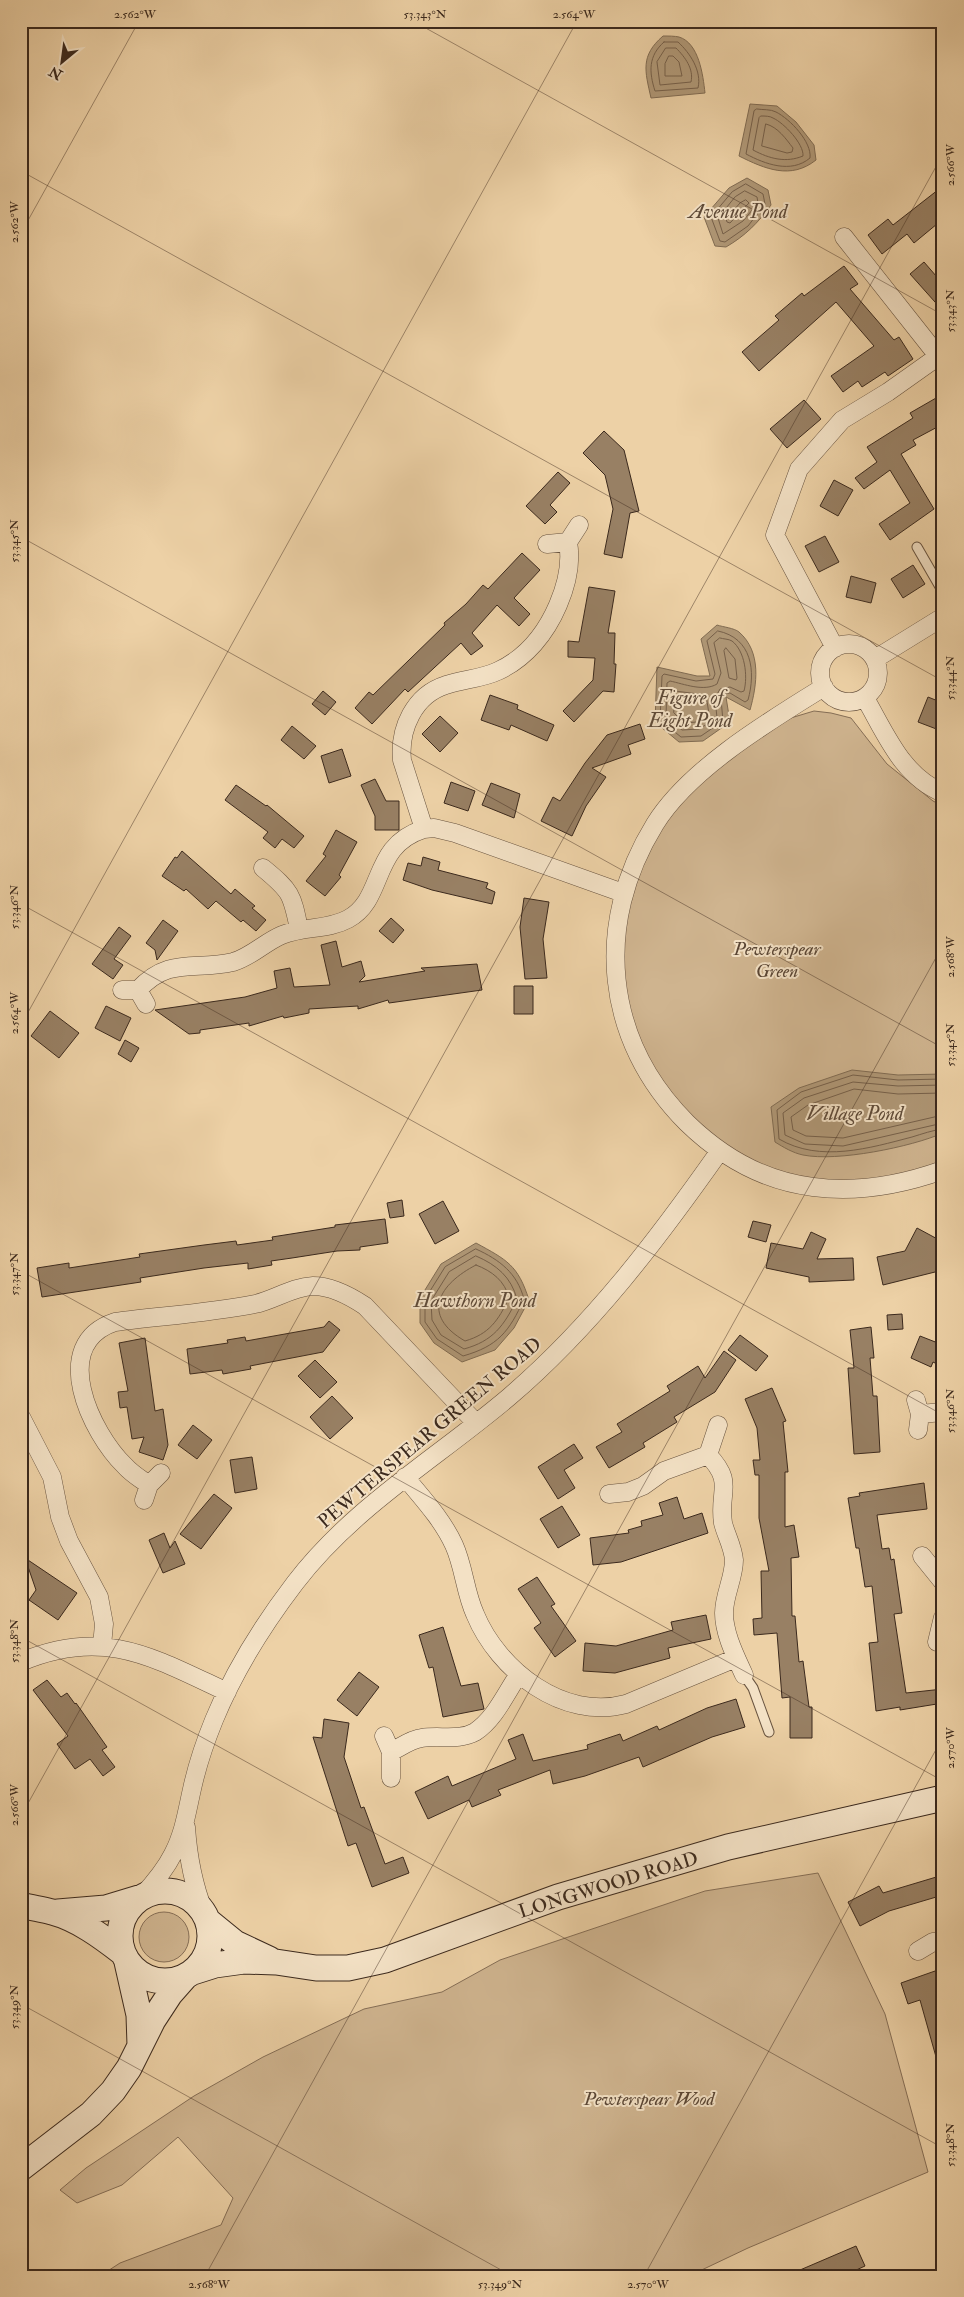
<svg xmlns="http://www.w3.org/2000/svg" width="964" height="2297" font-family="'IM FELL Double Pica',serif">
<rect width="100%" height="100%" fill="#edd1a6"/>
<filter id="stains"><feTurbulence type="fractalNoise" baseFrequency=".004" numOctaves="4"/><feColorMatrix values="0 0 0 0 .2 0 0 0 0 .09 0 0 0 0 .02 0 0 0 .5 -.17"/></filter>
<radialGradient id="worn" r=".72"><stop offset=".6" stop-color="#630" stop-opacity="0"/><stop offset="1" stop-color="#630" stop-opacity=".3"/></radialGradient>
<path fill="#cfb48f" stroke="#856e56" d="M814,711L831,713L851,718L887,764L933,801L943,806V1161L917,1176L855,1186L774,1176L719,1153L628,1039L613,903L618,882L656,822L764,726Z
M818,1873L885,2014L928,2172L748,2248L689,2276H100L120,2263L221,2225L233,2198L178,2137L122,2185L77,2203L60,2190L86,2168L194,2096L263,2057L364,2009L442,1992L500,1960L705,1891Z
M139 1937a25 25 0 1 1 50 0a25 25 0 1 1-50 0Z"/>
<path fill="#b09877" stroke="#816c53" d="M663,36C668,36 675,36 679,37C699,43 703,75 705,93L651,98C645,71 640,56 663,36Z
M750,104L777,106L796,122L814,145L816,160C791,180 765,169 739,156Z
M747,178L768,190L771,205C758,223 745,236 726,247L715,246L704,217L729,188Z
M717,625C723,627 734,628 739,632C762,652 757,685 750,710L726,697L730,722L703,741L679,742L655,722L657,667L697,676H710L701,639Z
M852,1070L898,1075L943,1074V1133C911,1147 837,1162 803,1155C793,1153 783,1147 775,1142L771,1107L799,1088Z
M476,1243C507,1260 518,1265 529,1300L514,1328L495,1350L462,1362L434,1343L420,1323V1298L441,1264Z"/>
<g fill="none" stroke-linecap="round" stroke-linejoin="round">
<path stroke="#76604a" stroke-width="1" d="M664,42H678C690,53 702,71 698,88L655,91C649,72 648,56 664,42Z
M666,48H676C685,57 694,69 691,82L660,85L657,62Z
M669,56H673L679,62L682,76H665V64Z
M757,109C762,110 771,109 776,112C790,119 812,142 810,158C791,174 765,164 746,154L754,111Z
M761,116C765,116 770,116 773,118C784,123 804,144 803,156C786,163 770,159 753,150L759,118Z
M766,124C778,127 786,139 793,148L792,152L787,153L762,146Z
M746,184L763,194L765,204L748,226L725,242L720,241L711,217L732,192Z
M745,191L757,197L758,203L743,221L723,234L718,218L735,197Z
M746,200L749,203L730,223L727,222L726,219L740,203Z
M718,631C752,638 756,671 748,700L745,702L730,693L724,694L721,699L723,721L701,736L681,737L660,720L662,676L664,674L696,681L713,679L715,674L707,641Z
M720,638C723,639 729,639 732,641C745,651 748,676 744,691L741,692L730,687L720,689L715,698L717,718L699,729L682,730L666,717L667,683L670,681C684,684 704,692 717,684L721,673L714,643Z
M726,648L735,659L737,678L736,680L729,678L724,651Z
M675,691L706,695L709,714L697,722L684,723L674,713Z
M943,1079L898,1080L853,1075L801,1092L777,1110L779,1139C820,1163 870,1148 912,1137C922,1134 933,1130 943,1129
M943,1085L898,1086L853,1082L804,1098L783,1113L785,1135L805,1144L843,1146L943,1123
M943,1093L898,1094L854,1089L808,1105L791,1117L793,1130L806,1136L843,1138L943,1115
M476,1249C500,1260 517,1273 524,1299C509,1332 498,1346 463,1356L437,1339L425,1322V1299L445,1267Z
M476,1256C497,1265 511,1277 517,1299C504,1326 493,1341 464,1349L441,1335L432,1320L431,1301L449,1272Z
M476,1265C492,1271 505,1281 509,1298C498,1321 489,1334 465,1341C420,1315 439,1284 476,1265Z"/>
</g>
<path fill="#988064" stroke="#3b291d" d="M943,186V219L914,243L907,234L882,254L868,235L888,219L893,225Z
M924,262L943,284V311L910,274Z
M844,266L858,284L850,289L894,340L899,337L913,359L888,376L885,372L862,387L858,381L843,392L831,376L874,346L836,302L759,371L742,352L779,320L775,316L802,293L804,296Z
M943,394V424L913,440L916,445L901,454L934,509L890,540L879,524L910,503L890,470L864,489L855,478L877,462L867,447L913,418L910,413Z
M804,400L821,419L787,448L770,429Z
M604,431L624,450L639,511L630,513L622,558L604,554L613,509L605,475L583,453Z
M558,472L570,483L550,505L557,512L545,524L526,506Z
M834,480L853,490L838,516L820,506Z
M825,536L839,562L819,572L805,546Z
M522,553L540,570L514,598L530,614L519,626L497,605L472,633L483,646L471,655L461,643L408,692L405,689L372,724L355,708L369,692L373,695L445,625L444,623L466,604L483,585L488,589Z
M913,565L925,584L903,598L891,579Z
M851,576L876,583L871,603L846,597Z
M589,587L615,591L608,633H615L614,664H616L614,692L603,691L574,722L563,711L593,680L595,658L568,657V641L579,642Z
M323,691L336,702L325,715L312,704Z
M490,695L518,705L517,709L554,725L547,741L511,725L509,730L481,720Z
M928,697L943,703V721L939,730L918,722Z
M440,716L458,733L440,752L422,734Z
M640,724L645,739L628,745L631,754L592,768L606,777L586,806L572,836L541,821L553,797L560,801L585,763L607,735Z
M292,726L316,746L304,759L281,740Z
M342,749L351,776L329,783L321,756Z
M375,779L386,801H399V830H375V816L361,785Z
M451,782L475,791L468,811L444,803Z
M491,783L520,794L514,818L482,805Z
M236,785L266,806L267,805L304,836L294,848L282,839L275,848L263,838L268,832L225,800Z
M336,830L357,842L339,875L341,877L325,896L306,881L326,856L323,854Z
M182,851L231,894L235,889L255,906L252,908L266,920L256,931L243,920L241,922L216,901L208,909L186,889L184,891L162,876L175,857L177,858Z
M423,857L440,862L438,870L488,883L486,888L495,892L492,904L432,890L403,880L408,863L421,866Z
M524,898L549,902L543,939L547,978L525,979L520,927Z
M391,918L404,930L393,943L379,931Z
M163,920L178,931L157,960L155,950L146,943Z
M119,927L131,936L114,959L123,965L113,979L92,964Z
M336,941L342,967L361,961L365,976L359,982L425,971L421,968L477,964L482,990L389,1003L388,1000L358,1009V1006L309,1009V1013L284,1018L283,1016L249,1026V1023L200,1030V1033L189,1034L155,1010L245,997L277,988L274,971L290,968L294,987L330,985L321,945Z
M514,986H533V1014H514Z
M106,1006L131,1018L120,1041L95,1028Z
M50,1011L79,1033L59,1058L31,1036Z
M125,1040L139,1048L131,1062L118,1054Z
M402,1200L404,1216L390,1218L387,1203Z
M443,1201L459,1231L435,1244L419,1214Z
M385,1219L388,1243L360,1247V1250L337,1251L292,1258L271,1261L272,1265L248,1269V1263L204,1268L140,1278L141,1282L42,1297L37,1268L69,1263V1268L140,1257L139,1254L204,1245L236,1241L237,1245L273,1240L272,1237L335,1227V1225Z
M753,1221L771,1225L766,1242L748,1237Z
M917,1228L943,1242V1270L883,1285L877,1257L905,1251Z
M811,1232L826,1239L817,1259L853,1258L854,1280L809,1282V1277L766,1268L771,1243L803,1249Z
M902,1314L903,1329L888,1330L887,1315Z
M329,1321L340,1330L323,1352L250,1366L251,1369L223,1374L222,1370L190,1374L187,1349L228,1343L227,1340L245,1337L246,1341L324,1327Z
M871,1327L874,1358H870L873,1396H877L880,1452L854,1454L848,1368H854L850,1330Z
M740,1335L768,1356L756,1371L728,1350Z
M920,1336L943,1345V1367L933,1362L931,1367L911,1358Z
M145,1338L155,1411L163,1409L168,1445L163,1460L139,1452L144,1437L132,1439L127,1407L120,1408L118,1392L128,1391L119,1343Z
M724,1351L736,1360L715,1392L674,1417L677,1422L643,1443L645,1447L609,1468L596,1447L622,1432L617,1424L670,1391L667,1386L698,1366L705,1378Z
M315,1360L337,1382L320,1398L298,1376Z
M772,1388L786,1421L783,1422L788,1472H785V1527L794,1525L799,1557L791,1558L792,1616H795L799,1662L803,1661L809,1707H812V1738H790V1697L782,1698L777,1633L754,1635L753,1619L762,1618L761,1571H769L759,1518V1475H755L753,1460H760L757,1428L745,1399Z
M332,1396L353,1418L330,1439L310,1417Z
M193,1425L212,1440L197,1459L178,1445Z
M574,1444L583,1458L564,1470L575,1488L558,1499L538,1467Z
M252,1457L257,1489L235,1493L230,1460Z
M924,1483L927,1509L877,1515L882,1549L889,1548L891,1560L894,1559L902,1613L894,1614L906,1693L943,1689V1703L900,1710V1707L876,1711L869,1643L878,1642L872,1586L865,1587L859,1548H856L848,1498L860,1496L859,1493Z
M214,1494L232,1508L201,1549L180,1534Z
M677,1497L684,1519L702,1513L708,1533L621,1562L593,1565L590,1538L629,1533L628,1530L642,1526L641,1521L663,1515L659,1503Z
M562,1506L580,1535L558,1548L540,1519Z
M164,1533L170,1548L175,1541L185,1564L163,1573L149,1540Z
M25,1558L77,1593L58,1620L29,1600L36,1590Z
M537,1577L555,1604L551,1606L576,1641L555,1657L534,1628L541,1623L518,1589Z
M706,1615L711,1639L668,1648L670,1658L615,1673L583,1671L585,1643L616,1646L673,1630L671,1622Z
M443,1627L461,1686L478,1683L484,1709L443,1717L433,1667L429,1668L419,1635Z
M359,1672L379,1687L357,1716L337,1700Z
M47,1680L61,1697L67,1693L75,1704L76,1703L107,1747L102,1750L115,1767L103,1776L90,1759L75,1769L57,1744L68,1736L33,1690Z
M736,1699L745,1727L712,1737L643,1767L639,1757L585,1776L553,1784L550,1770L498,1790L501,1795L472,1807L469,1800L428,1819L415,1792L448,1776L452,1786L516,1759L508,1740L523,1734L533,1761L588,1749L587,1745L620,1734L623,1741L657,1726L659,1730L707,1708Z
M324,1719L349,1723L344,1757L361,1808L364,1807L385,1864L403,1857L409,1873L372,1887L356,1843L348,1846L313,1737L322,1738Z
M943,1875V1895L889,1911L860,1926L848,1902L879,1886L883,1893Z
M935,1971L943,1993V2064H938L920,2000L908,2004L901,1983Z
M856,2246L865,2266L843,2276H786Z"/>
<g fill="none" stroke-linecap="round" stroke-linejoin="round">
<defs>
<path id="lane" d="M917,547L943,592
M744,1675L753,1688L769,1732"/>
<path id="street" d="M844,237L938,356
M568,542C572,564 567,584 558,605C546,633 526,658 498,671C481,679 463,679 446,685C414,695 399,729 402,760L424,829L434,828L455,833L623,893
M547,544L568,542L579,525
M820 673a29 29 0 1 1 58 0a29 29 0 1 1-58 0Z
M835,648L775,535L799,469L842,420L888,392L943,353
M875,659L943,617
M824,687C769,721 689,769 655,824C593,924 604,1040 687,1123C722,1157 764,1181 813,1187C858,1193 901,1185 943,1170
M865,698C886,734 902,776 943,793
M263,868C291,891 292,894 299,929
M122,990H138L146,1004
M138,990C169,956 195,971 233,962C251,957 265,942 282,935C304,926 328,930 348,919C386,898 370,846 424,829
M916,1400L920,1414L918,1430
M920,1414L943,1412
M21,1417L52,1477L60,1517L69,1541L99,1597L104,1624L102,1646
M708,1455L718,1425
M405,1477C423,1499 442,1519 454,1545C464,1567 465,1592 475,1614C498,1670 563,1721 626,1704L736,1658
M149,1485C141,1479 132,1474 125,1466C91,1433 48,1344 115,1322C161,1316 209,1313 255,1304C274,1300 292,1287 313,1286C332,1286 350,1296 365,1306L476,1423
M609,1494L628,1492L643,1486L664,1471L708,1455C735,1483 718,1491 723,1523C726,1535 733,1547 734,1560C734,1578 724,1595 724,1613C724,1634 736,1657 744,1675
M144,1500L149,1485L161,1473
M922,1556L943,1582
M937,1642L943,1617
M21,1662C104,1627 152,1657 227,1692
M384,1736L391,1752V1778
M391,1752C401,1747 411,1739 422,1738C439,1735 459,1741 475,1732C495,1719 506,1693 519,1674
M186,1827C188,1857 193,1884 204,1912
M142,1896C154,1883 165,1870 173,1854C184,1833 187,1811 192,1789C197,1766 205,1742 214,1720C234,1671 263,1625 295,1583C353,1507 437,1458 509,1397C592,1326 657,1240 719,1152
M918,1951L933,1942L943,1941"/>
<path id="secondary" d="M120 1936a45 45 0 1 1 90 0a45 45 0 1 1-90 0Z
M21,1905C31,1908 42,1909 52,1912C78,1919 101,1936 123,1953
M58,1912L106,1908L139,1898
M208,1921L235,1943L269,1959
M127,1962L139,2015L140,2045
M193,1972L215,1965L244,1961L276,1962L316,1968H348L385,1960L558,1897L728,1847L943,1798
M21,2168L91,2114L113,2091L129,2068L153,2020L170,1994L185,1977"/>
</defs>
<use href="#lane" stroke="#68533f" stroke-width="11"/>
<use href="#street" stroke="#68533f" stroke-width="19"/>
<use href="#secondary" stroke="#3b291d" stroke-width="27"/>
<use href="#lane" stroke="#f3e1c5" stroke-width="9"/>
<use href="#street" stroke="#f3e1c5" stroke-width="18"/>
<use href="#secondary" stroke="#f3e1c5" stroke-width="25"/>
</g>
<path fill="none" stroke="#3b291d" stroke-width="1" stroke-opacity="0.45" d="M413,21L943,315M21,171L943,681M21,233L139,21M21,537L943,1048M21,904L943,1415M21,1025L577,21M21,1271L943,1781M21,1637L943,2148M21,1816L943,154M21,2004L512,2276M205,2276L943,945M644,2276L943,1737"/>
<g text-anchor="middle" stroke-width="4" stroke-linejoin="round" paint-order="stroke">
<g font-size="19" font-style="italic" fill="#594534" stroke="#f3e1c5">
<text x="777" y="955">Pewterspear<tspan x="777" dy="22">Green</tspan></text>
<text x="649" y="2105">Pewterspear Wood</text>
</g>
<g font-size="19" fill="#3b291d" stroke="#f3e1c5">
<text transform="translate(429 1432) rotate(-40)" y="7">PEWTERSPEAR GREEN ROAD</text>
<text transform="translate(608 1884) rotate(-17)" y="7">LONGWOOD ROAD</text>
</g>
<g font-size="20" font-style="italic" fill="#5e4a38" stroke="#f3e1c5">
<text x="738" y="218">Avenue Pond</text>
<text x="690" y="704">Figure of<tspan x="690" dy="23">Eight Pond</tspan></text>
<text x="855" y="1120">Village Pond</text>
<text x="475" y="1307">Hawthorn Pond</text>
</g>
</g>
<rect width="964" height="2297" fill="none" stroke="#edd1a6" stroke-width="55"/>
<g transform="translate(62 62) rotate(209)" stroke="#f3e1c5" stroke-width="4" paint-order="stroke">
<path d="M0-4L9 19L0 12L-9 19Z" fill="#3b291d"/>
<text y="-8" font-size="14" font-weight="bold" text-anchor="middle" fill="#3b291d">N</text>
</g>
<rect x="28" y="28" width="908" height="2242" fill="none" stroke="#3b291d" stroke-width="2"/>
<g font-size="12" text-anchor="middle" fill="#3b291d">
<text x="135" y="18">2.562°W</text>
<text x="425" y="18">53.343°N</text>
<text x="574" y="18">2.564°W</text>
<text transform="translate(950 165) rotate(-90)" y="4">2.566°W</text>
<text transform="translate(14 222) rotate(-90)" y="4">2.562°W</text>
<text transform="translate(950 311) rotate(-90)" y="4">53.343°N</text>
<text transform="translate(14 541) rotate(-90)" y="4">53.345°N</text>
<text transform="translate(950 678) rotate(-90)" y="4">53.344°N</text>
<text transform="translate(14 907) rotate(-90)" y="4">53.346°N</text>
<text transform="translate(950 957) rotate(-90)" y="4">2.568°W</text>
<text transform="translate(14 1013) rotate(-90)" y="4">2.564°W</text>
<text transform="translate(950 1045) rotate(-90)" y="4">53.345°N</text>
<text transform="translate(14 1274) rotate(-90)" y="4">53.347°N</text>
<text transform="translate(950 1411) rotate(-90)" y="4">53.346°N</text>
<text transform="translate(14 1641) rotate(-90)" y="4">53.348°N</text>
<text transform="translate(950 1748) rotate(-90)" y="4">2.570°W</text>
<text transform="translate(14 1805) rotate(-90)" y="4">2.566°W</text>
<text transform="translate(14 2007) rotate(-90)" y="4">53.349°N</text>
<text transform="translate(950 2145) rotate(-90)" y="4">53.348°N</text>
<text x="209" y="2288">2.568°W</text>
<text x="500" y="2288">53.349°N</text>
<text x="648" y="2288">2.570°W</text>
</g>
<rect width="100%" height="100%" filter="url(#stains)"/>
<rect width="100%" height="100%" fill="url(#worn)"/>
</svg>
